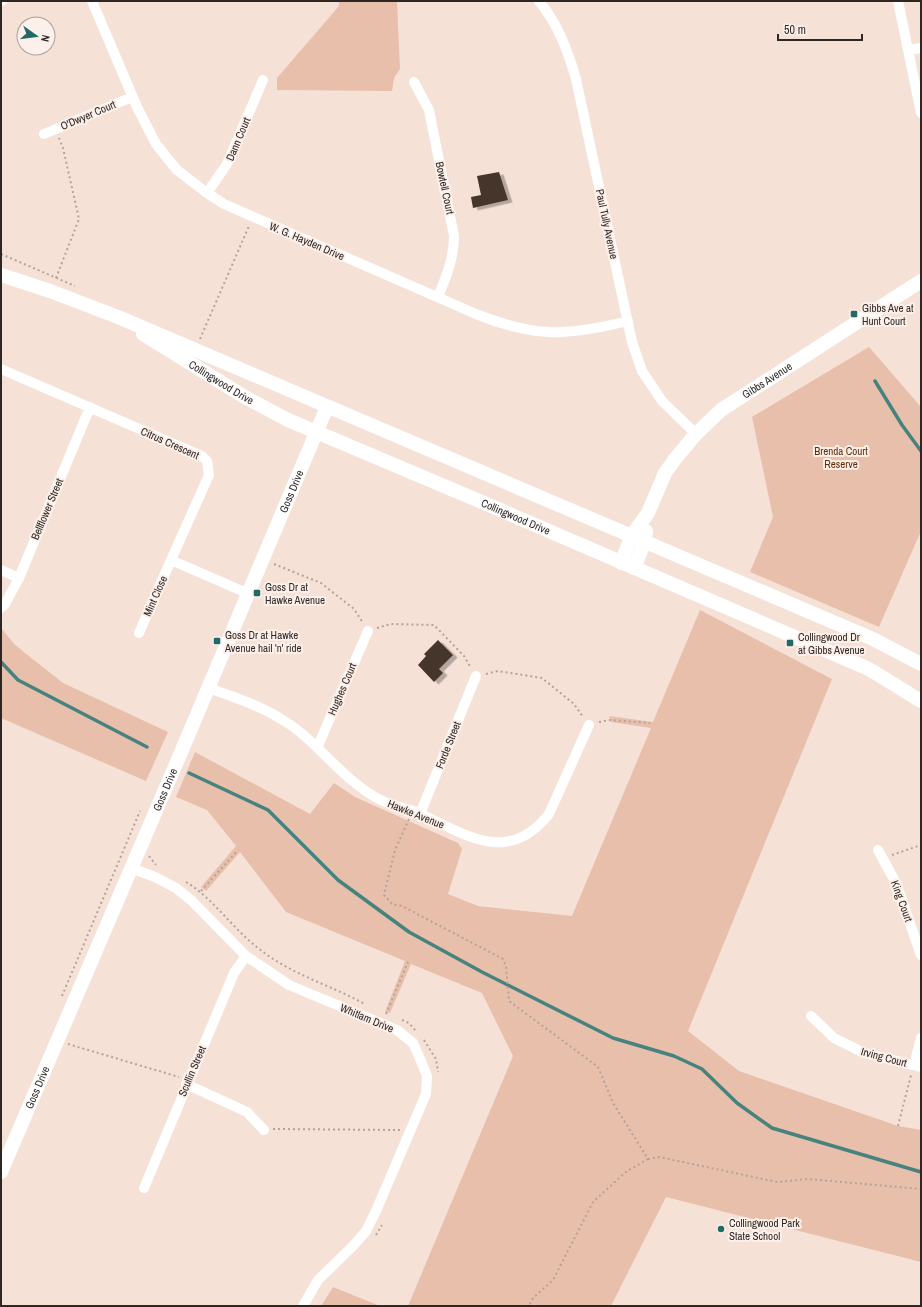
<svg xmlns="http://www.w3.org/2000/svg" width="922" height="1307" font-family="'Archivo Narrow',sans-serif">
<defs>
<filter id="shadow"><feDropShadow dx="4.5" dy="2.5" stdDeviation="0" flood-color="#0004"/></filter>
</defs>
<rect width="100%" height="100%" fill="#f6e1d7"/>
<path fill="#e8bfaa" d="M339,1H397L400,69L394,78L392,91L277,90V78L339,6Z
M869,347L921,407V531L879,627L750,572L773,517L752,417Z
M700,610L832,679L688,1031L739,1071L898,1126L921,1130V1262L666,1197L611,1306H408L513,1056L482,993L411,964L390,1013L385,1012L405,961L286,912L240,852L206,891L201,887L236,846L207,810L176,797L195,752L310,814L334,783L355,797L458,843L462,849L448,894L478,906L572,916L651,728L611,722L609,716L653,722Z
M1,628L15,645L63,683L168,732L146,781L1,718Z
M333,1287L380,1306H321Z"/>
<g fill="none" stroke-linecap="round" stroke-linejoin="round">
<path stroke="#46837e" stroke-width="3.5" d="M875,381L902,425L921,451
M1,662L18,680L147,747
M189,773L268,810L338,880L409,932L482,972L613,1038L674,1056L702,1069L737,1103L772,1128L921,1172"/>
</g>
<path fill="#44352c" filter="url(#shadow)" d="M499,172L508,200L473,208L471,197L481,195L477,176Z
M438,640L453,655L439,669L443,673L434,682L418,665L426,656L424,654Z"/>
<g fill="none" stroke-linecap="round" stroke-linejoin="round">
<path stroke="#b4a39b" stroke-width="2" stroke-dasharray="2 3" stroke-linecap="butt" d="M1,254L75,286
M56,278L79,219L63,148L59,138
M200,339L249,226
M274,564L321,583L354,609L363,623
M377,628L391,624L434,625L464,656L471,668
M486,674L498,671L542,678L574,704L583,717
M599,722L610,720L650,723
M409,819L395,850L384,895L392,904L402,906L503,959L506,966L509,1001L598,1067L613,1103L648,1159L627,1171L593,1202L553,1280L533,1298L529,1306
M892,855L921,845
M149,856L156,865
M186,882C214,899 232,928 258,948C290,974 330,985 365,1004
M201,891L238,850
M62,996L140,811
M386,1014L408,962
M402,1020L409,1023L416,1031
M424,1040L436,1059L438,1072
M68,1044L179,1077
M898,1126L911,1075
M273,1129L401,1130
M648,1159L659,1157L777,1182L808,1179L921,1189
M376,1235L382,1225"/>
<path stroke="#fff" stroke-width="10" d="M1,1H2
M92,1L137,107L156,144L177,170L207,193L224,204L476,314C536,338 567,336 628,321
M539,1C558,24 568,51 576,79L632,342L642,371L662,401L696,434
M898,1L921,113
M908,50L921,48
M414,82L429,110L454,236C454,258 446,277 438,297
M44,134L132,97
M207,193L227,164L263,80
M1,369L202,456L207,461L209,475L171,560L249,594
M1,570L19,578
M1,608L5,604L19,578L90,407
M139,633L171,560
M209,688C233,697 259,705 281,719C311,736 332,766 359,786C370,795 383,802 396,806C402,808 408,809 414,811C463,832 506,868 549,814L589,725
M317,748L368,631
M420,814L476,676
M878,850L896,883L921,955
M131,868L155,877L176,888L191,900L246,956L289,985L397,1030L413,1043L421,1061L427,1076L426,1094L376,1211L366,1231L353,1246L318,1280L303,1306
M811,1016L834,1038L864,1053L921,1067
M914,1065L921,1038
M186,1084L247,1112L264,1130
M144,1188L234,973L246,956"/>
<g stroke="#fff" stroke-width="14">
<path d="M1,275L50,291L118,317L873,639L921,664"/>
<path id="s1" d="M143,334L243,396L288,420L470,497L869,669L921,701"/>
<path id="s2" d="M621,563L632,535L648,513L665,473L675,459L696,434L721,410L921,281"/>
<path d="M634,568L645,541L646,531"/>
<path id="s3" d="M1,1172L182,750L327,407"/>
</g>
</g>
<g fill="#206b67" stroke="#fdf0ea" stroke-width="1.5">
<rect x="850" y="310" width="8" height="8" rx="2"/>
<rect x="253" y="589" width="8" height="8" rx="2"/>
<rect x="213" y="637" width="8" height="8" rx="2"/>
<rect x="786" y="639" width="8" height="8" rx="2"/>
<circle cx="721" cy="1229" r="4"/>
</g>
<g text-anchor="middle" stroke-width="4" stroke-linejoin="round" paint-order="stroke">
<g font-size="11" fill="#2e2623" stroke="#fdf0ea">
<text transform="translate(88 115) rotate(-23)" y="4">O'Dwyer Court</text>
<text transform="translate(238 139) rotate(-67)" y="4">Dann Court</text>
<text transform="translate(445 188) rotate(78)" y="4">Bowtell Court</text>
<text transform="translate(607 224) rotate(78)" y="4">Paul Tully Avenue</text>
<text transform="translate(307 241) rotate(23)" y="4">W. G. Hayden Drive</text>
<text dy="4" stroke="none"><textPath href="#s2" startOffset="240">Gibbs Avenue</textPath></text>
<text dy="4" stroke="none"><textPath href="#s1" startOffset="92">Collingwood Drive</textPath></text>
<text transform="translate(170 443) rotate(24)" y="4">Citrus Crescent</text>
<text dy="4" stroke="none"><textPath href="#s3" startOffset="740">Goss Drive</textPath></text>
<text transform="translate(47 509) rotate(-67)" y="4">Bellflower Street</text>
<text dy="4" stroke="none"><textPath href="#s1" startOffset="416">Collingwood Drive</textPath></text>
<text transform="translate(155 596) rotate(-66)" y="4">Mint Close</text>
<text transform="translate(342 689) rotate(-67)" y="4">Hughes Court</text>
<text transform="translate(448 745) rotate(-68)" y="4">Forde Street</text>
<text dy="4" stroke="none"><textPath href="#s3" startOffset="416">Goss Drive</textPath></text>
<text transform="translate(416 814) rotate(22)" y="4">Hawke Avenue</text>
<text transform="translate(902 901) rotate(70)" y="4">King Court</text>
<text transform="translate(367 1018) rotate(23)" y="4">Whitlam Drive</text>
<text transform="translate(884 1057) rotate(15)" y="4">Irving Court</text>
<text transform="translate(192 1071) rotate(-67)" y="4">Scullin Street</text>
<text dy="4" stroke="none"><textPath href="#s3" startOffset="92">Goss Drive</textPath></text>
</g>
<g font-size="11" fill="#2e2623" stroke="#fdf0ea" text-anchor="start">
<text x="862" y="312">Gibbs Ave at<tspan x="862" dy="13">Hunt Court</tspan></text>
<text x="265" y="591">Goss Dr at<tspan x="265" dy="13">Hawke Avenue</tspan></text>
<text x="225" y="639">Goss Dr at Hawke<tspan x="225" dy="13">Avenue hail 'n' ride</tspan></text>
<text x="798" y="641">Collingwood Dr<tspan x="798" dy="13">at Gibbs Avenue</tspan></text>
<text x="729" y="1227">Collingwood Park<tspan x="729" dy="13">State School</tspan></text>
</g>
<g font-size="11" fill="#632b05" stroke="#fdf0ea">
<text x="841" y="455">Brenda Court<tspan x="841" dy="13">Reserve</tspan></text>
</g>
</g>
<rect width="922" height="1307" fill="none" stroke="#2e2623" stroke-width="4"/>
<g transform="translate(36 36) rotate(104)"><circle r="19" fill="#fdf0ea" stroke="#aa9f9a"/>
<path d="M0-3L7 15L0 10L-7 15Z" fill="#206b67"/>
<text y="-6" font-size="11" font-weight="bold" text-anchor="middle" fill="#2e2623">N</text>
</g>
<path d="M778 34v6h84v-6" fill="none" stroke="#2e2623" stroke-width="2"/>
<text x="784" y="34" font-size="12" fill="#2e2623" stroke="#fdf0ea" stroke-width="3" paint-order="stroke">50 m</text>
</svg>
